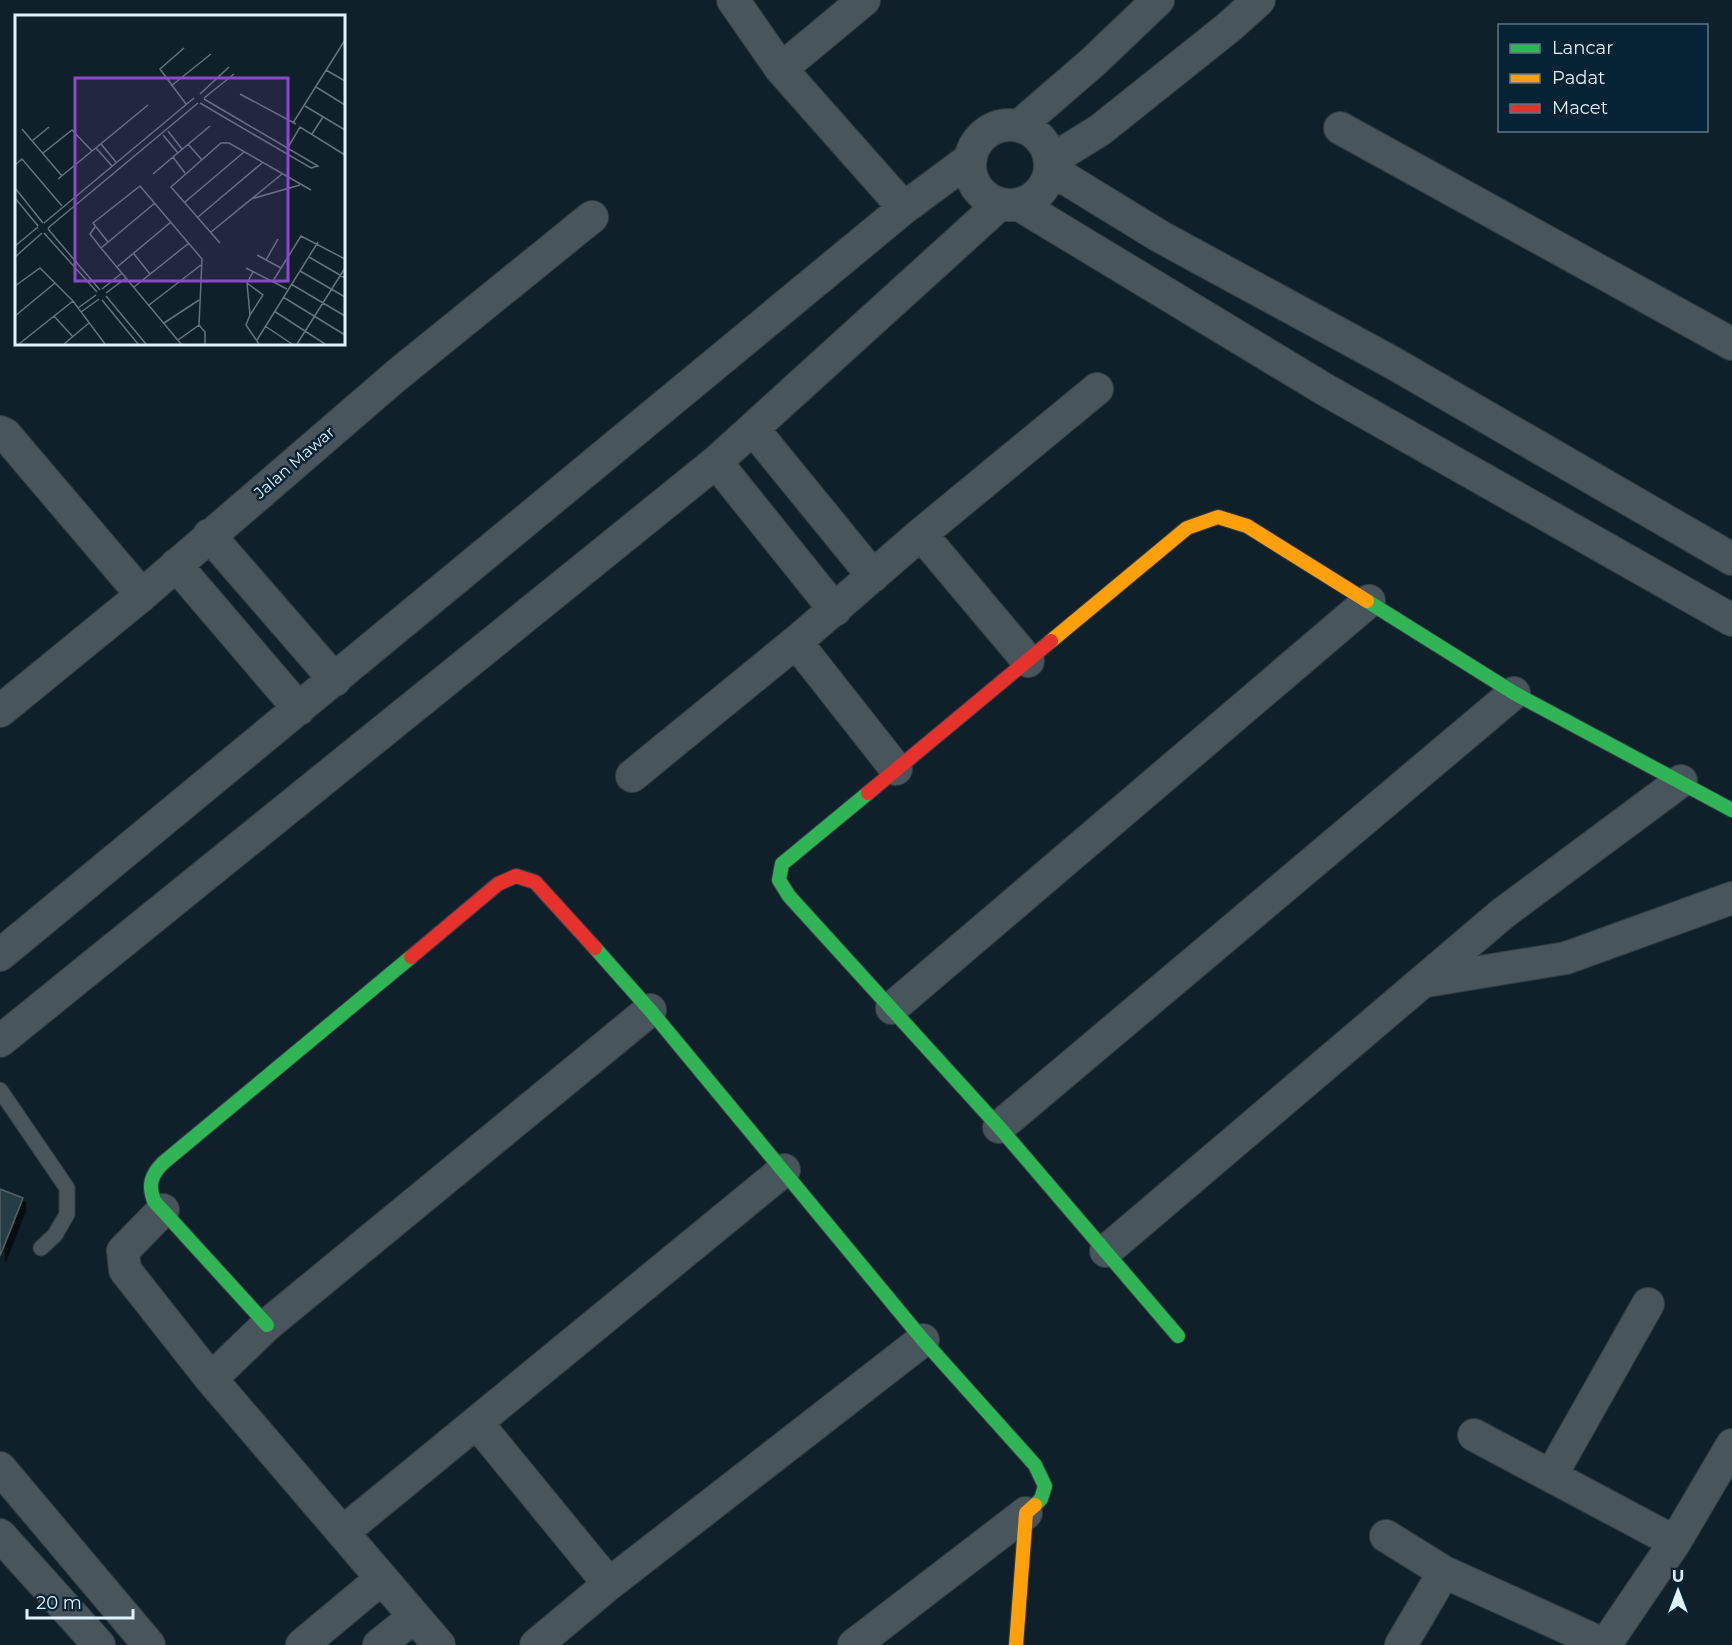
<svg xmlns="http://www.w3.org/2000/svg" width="1732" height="1645" font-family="Montserrat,sans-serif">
<defs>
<filter id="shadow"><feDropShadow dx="5.5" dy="5.5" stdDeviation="0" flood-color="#0009"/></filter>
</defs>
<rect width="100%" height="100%" fill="#10202a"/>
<path fill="#273e44" stroke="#516166" stroke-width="1.5" filter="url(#shadow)" d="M0,1189L23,1198L0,1256Z"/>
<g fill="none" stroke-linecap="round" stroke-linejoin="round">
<defs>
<path id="lane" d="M0,1090L67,1188V1214L55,1235L41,1248"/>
<path id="street" d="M733,0L781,69L904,208
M781,69L864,0
M970 165a40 40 0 1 1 80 0a40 40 0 1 1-80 0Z
M1019,126L1093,62L1158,0
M1340,128L1732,344
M1050,161L1100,130L1229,27L1259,0
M1050,169L1161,237L1393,363L1732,559
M1018,204L1324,389L1732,620
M754,430L873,576
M0,432L5,434L142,595
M716,462L835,610
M921,534L1028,661
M209,535L335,680
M176,565L299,709
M796,642L921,534L1097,389
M0,711L142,595L397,375L592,217
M632,776L796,642L896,769
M0,955L904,208L970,159
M1426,981L1566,958L1732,898
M892,1008L1369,601
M0,1041L716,462L1000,204
M999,1127L1514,693
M163,1210L123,1251L125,1270L211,1379
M1106,1251L1502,914L1681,781
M477,1423L609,1584
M1474,1435L1675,1542
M0,1468L149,1645
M1552,1474L1648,1304
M343,1532L784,1170
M0,1535L99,1645
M1386,1536L1444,1572L1605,1645
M302,1645L381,1579
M379,1645L414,1617
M439,1645L211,1379L267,1325L650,1010
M536,1645L609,1584L923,1340
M854,1645L1026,1513
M1401,1645L1444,1572
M1605,1645L1675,1542L1732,1445"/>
<path id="fast" d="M1367,601L1514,693L1732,810
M868,793L782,864L779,880L789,896L999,1127L1178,1336
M595,948L650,1010L923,1340L1035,1465L1045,1486L1041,1499L1035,1505
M267,1325L154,1201C148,1185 151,1175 163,1163L411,957"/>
<path id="slow" d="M1051,641L1187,528L1218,517L1247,526L1367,601
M1016,1645L1026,1513L1035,1505"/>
<path id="jam" d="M868,793L1051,641
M411,957L498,884L516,876L535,882L595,948"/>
</defs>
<use href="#lane" stroke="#323d45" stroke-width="17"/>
<use href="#street" stroke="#323d45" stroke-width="34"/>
<use href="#fast" stroke="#323d45" stroke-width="16"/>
<use href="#slow" stroke="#323d45" stroke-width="16"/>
<use href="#jam" stroke="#323d45" stroke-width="16"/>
<use href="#lane" stroke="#49555c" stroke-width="15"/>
<use href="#street" stroke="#49555c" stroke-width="32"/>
<use href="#fast" stroke="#30b455" stroke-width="14"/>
<use href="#slow" stroke="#ff9f0a" stroke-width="14"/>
<use href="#jam" stroke="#e5322d" stroke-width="14"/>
</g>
<g text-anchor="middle" stroke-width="5" stroke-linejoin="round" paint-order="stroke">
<g font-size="16" fill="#e1f2fe" stroke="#062335">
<text transform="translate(294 462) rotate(-41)" y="6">Jalan Mawar</text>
</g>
</g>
<g transform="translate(15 15)">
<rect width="330" height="330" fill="#10202a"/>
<path fill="none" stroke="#64747f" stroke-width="1.5" d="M169,33L145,54L171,89M311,55L330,66M156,71L196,39M301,72L330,90M185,79L214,52M225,79L281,109M189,83L219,59M185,88L296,153L303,151L189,84M290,91L330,115M278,108L330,25M7,114L47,161M153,116L167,134M297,119L308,102M148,120L163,138M17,126L34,112M86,129L101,147M173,129L187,145M81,133L97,151M272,134L285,112L330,140M28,138L57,115L77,136M158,142L195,111M0,150L7,144L47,191M138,159L158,142L170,158M43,164L133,90M0,173L28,208M0,183L23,211M236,184L285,170M170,187L229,137M140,188L86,233L166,329M183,202L247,148M29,208L179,83M80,212L75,219L86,233M33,213L183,88M33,214L85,275M196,217L267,159M29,218L82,277M93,227L78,208L125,171L187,244L184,310L163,325M205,228L156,172L206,128H214L296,175M0,231L23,212M119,239L135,259M242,240L266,253M0,242L27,218M294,242L330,263M251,245L263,224M102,252L156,207M231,253L272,274M285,256L330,282M238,257L232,268L235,300L231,310L244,329M258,266L286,221L330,244M232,268L248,280L235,300M276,269L330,301M0,271L25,253L58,286M119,272L174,228M87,274L107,258M91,278L111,263M91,281L131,329M268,282L330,320M87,285L123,329M134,290L186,250M63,293L81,280M259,296L310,329M66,297L84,284M0,301L40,268M39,301L58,322M149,308L184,285M184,310L190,317V329M250,311L277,329M242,325L303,227M4,329L58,286L90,329M49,329L74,308M282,329L330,253"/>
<path fill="#8a4ac8" fill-opacity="0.15" stroke="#8a4ac8" stroke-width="3" d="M60,63H273V266H60Z"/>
<rect width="330" height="330" fill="none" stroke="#e1f2fe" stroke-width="3"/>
</g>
<rect x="1498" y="24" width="210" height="108" fill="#062335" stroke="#5e7685" stroke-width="1.5"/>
<rect x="1510" y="44" width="30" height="9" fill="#30b455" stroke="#5e7685" stroke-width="1.5"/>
<text x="1552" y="54" font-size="18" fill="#e1f2fe">Lancar</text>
<rect x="1510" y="74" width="30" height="9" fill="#ff9f0a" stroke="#5e7685" stroke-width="1.5"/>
<text x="1552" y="84" font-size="18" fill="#e1f2fe">Padat</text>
<rect x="1510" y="104" width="30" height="9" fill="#e5322d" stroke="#5e7685" stroke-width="1.5"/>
<text x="1552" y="114" font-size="18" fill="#e1f2fe">Macet</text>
<g transform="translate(1678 1591)" stroke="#062335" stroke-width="4.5" paint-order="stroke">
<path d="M0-4.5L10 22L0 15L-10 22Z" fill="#e1f2fe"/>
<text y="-9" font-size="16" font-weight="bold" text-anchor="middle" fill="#e1f2fe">U</text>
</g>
<path d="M27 1609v9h106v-9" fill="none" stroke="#e1f2fe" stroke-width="3"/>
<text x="36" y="1609" font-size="18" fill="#e1f2fe" stroke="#062335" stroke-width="4.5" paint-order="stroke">20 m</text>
</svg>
